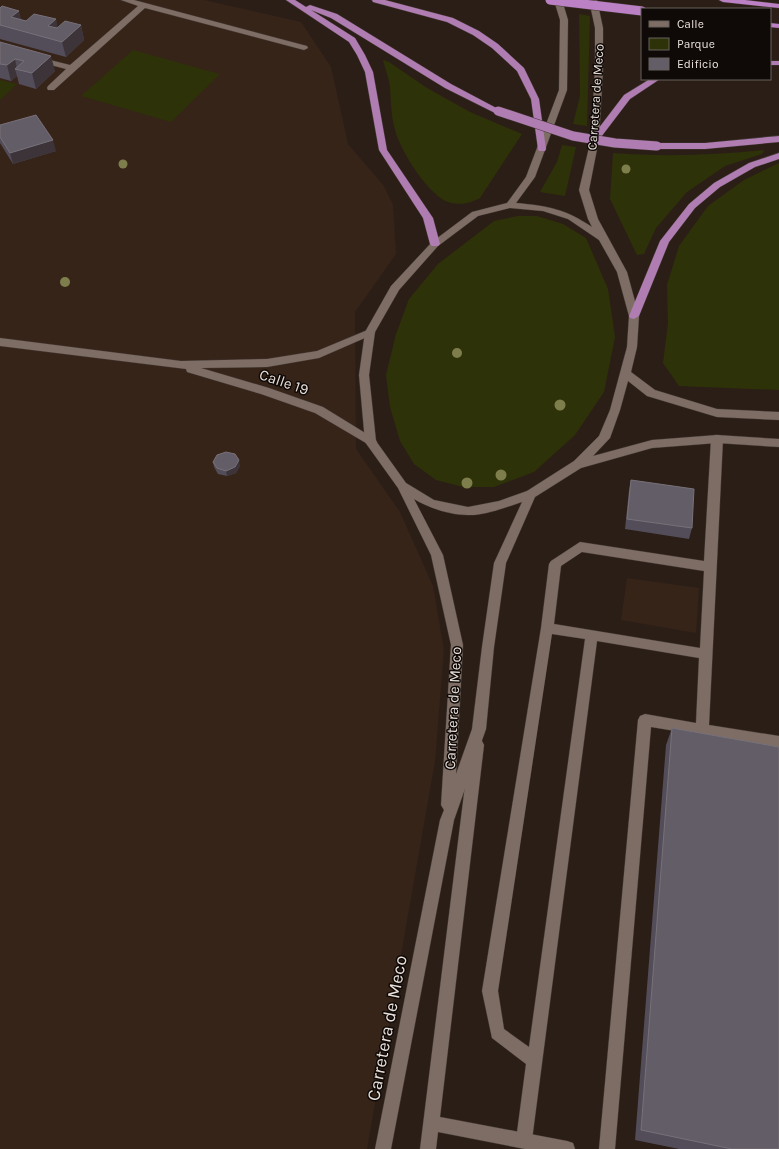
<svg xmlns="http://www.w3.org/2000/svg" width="779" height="1149" font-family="Karla,sans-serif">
<rect width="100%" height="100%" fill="#2b1e17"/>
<path fill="#362419" d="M0,0H204L301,22L331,67L348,144L384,186L393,205L396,254L355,312L356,449L400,512L433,586L444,650L435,761L367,1149H0Z
M627,578L699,588L696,633L621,620Z"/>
<path fill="#2e3208" d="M579,14L590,16L587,126L573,124L580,96Z
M133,50L220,74L171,122L81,96Z
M383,60L389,62L427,88L470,112L522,134L480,198C469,204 454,207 442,199C423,186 399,149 394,126C391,114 391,100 390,87C389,78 385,69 383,60Z
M0,80L17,84L0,100Z
M562,145L576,147L565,196L540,192L557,162Z
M764,150L762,154L725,166L687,192L656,228L644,254L637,255L610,199L613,153C664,157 714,155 764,150Z
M779,163V390L679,386L663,363L668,323L667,285L679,246L708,206L744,180Z
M518,216H537L563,224L586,238L608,289L615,337L604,392L575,435L534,472L494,487H463L436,480L414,464L400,441L390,407L386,375L396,334L409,299L438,264L494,221Z"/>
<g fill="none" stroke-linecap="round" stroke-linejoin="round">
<defs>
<path id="service" d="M717,435L721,436L723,439L709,725L779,736V748L651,727L615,1149H599L638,720L640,716L645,714L696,723L699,658L597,641L532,1140L530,1146L524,1148L518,1146L516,1140L526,1064L492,1038L482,991L541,628L549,564L551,561L580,542L704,561L711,439L713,436ZM582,552L704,571L700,648L554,624L561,566ZM552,634L585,639L529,1047L504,1029L498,991Z"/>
<path id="minor" d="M121,0H134L307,46L308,48L304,50L145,8L54,90H48L47,88L48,86L66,69L35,61L34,59L35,57H38L70,65L138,6Z
M370,329L374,330L375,332L374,334L319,358L267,367L201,368L269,388L323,407L375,439L377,442L375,445L371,446L315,413L261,394L187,372L186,369L0,346V338L181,361L267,359L317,351Z
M477,739L482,741L484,745L440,1117L567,1141L573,1143L575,1149H525L438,1132L436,1149H420L470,745L472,741Z"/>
<path id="tertiary" d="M554,0H562L568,20L567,90L535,177L516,203C549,206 565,209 592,227L588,219L579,190L591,139L595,69V28L589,0H597L603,28V69L599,139L589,190L598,219L627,272L639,316L637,347L631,372L655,390L717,409L779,412V420L717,417L647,396L628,381L620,410L610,438L593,456L652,440L717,435L779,439V447L717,443L652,448L581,468L535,497L506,563L494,647L486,729L454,820L391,1149H375L440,820L444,810L441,805L451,645L431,555L398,488L365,442L359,375L365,332L391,286L432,242L472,212L507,203L526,177L559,90L560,20ZM510,208L543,211L568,219L599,240L617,272L629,316L627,347L610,410L599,436L574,461L527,491L499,501L468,507L434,500L406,483L376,441L369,375L375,332L399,290L438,246L478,216ZM414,499C429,508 450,515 468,515C483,516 507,507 522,502L494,563L482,647L472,729L456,774L463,645L443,555Z"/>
<path id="trunk" d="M286,0H295L306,7L310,5L337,14L451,84L502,111L498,114L495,113L445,88L331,18L311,10L355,38L365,55L373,72L387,150L433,218L440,244L438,246H432L430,244L423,218L379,150L365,72L357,55L349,42Z
M372,0H385L453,18L479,31L498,44L524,68L539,99L546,149L545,151H539L538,149L531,99L517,71L492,48L473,35L447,22L373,2Z
M770,61H779V65H770Z
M650,79H660L630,99L598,141H592L591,139L592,137L624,95Z
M779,136V142L705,149H657L653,146L657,143H705Z
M779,153V159L755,167L720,187L695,208L669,242L639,316L634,319L630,318L629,316L660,241L689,204L714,183L749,163Z"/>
<path id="motorway" d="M719,0H745L779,4V8L723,2Z
M770,23L779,24V28L770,27Z"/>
</defs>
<use href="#service" stroke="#423833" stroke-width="1"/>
<use href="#minor" stroke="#423833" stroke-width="1"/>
<use href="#tertiary" stroke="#423833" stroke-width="1"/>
<use href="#trunk" stroke="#423833" stroke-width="1"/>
<use href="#motorway" stroke="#423833" stroke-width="1"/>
<use href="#service" fill="#7d6d64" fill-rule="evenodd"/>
<use href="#minor" fill="#7d6d64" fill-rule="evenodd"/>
<use href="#tertiary" fill="#7d6d64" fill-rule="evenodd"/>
<use href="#trunk" fill="#b07db2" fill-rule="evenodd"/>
<use href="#motorway" fill="#bc81c5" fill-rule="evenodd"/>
<defs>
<path id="trunk-bridge" d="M498,111L573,136L615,143L657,146"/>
<path id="motorway-bridge" d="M550,0L642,11"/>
</defs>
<use href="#trunk-bridge" stroke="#423833" stroke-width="10" stroke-linecap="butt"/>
<use href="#motorway-bridge" stroke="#423833" stroke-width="10" stroke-linecap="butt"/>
<use href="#trunk-bridge" stroke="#b07db2" stroke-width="9"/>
<use href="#motorway-bridge" stroke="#bc81c5" stroke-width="9"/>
</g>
<g fill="#7e7e4d">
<circle cx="123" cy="164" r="4.5"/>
<circle cx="626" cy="169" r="4.5"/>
<circle cx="65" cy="282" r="5"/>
<circle cx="457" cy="353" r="5"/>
<circle cx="560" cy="405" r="5.5"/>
<circle cx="501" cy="475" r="5.5"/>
<circle cx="467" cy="483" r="5.5"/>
</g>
<path fill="#524d59" d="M0,8L21,20L26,21L56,19L57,28L81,25L84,40L66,57L0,39Z
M0,42L55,71L36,89L19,84L17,76L11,81L0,78Z
M0,125L56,151L13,164L0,143Z
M213,462L240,466L236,473L227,476L218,474L214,467Z
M631,480L692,528L689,539L625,529L629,490Z
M672,728L779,1149H679L635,1140L666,745Z"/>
<path fill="#3c3439" d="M19,11L23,26L11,17Z
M56,19L59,35L48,26Z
M81,25L84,40L66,57L62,42Z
M51,56L55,71L36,89L32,73Z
M15,59L17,69H15L17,76L11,81L7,65Z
M53,140L56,151L13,164L10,153Z
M239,460L240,466L236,473L227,476L226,471Z"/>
<path fill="#635d67" stroke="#787179" d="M2,6L19,11L11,17L26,21L34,14L56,19L48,26L57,28L65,21L81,25L62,42L0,25V8Z
M0,42L51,56L32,73L15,69L24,61L15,59L7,65L0,64Z
M36,115L53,140L10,153L0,137V125Z
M226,452L235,454L239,460L235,467L226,471L217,468L213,462L217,455Z
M631,480L694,489L692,528L627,519Z
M672,728L779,747V1149H732L641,1130Z"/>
<g text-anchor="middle" stroke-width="3" stroke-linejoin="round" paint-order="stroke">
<g font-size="13" fill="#e9e0db" stroke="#0f0a07">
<text transform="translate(595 97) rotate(-86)" y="5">Carretera de Meco</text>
</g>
<g font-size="15" fill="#e9e0db" stroke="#0f0a07">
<text transform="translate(284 382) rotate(19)" y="5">Calle 19</text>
<text transform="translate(453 708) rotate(-87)" y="5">Carretera de Meco</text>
</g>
<g font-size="18" fill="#e9e0db" stroke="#0f0a07">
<text transform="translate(387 1028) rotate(-79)" y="6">Carretera de Meco</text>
</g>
</g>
<rect x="641" y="8" width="130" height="72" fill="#0f0a07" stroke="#66605c"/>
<rect x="649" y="21" width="20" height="6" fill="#7d6d64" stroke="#66605c"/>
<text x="677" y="28" font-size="12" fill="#e9e0db">Calle</text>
<rect x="649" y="38" width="20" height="12" fill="#2e3208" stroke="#66605c"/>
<text x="677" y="48" font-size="12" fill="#e9e0db">Parque</text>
<rect x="649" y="58" width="20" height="12" fill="#635d67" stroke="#66605c"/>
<text x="677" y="68" font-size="12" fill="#e9e0db">Edificio</text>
</svg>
